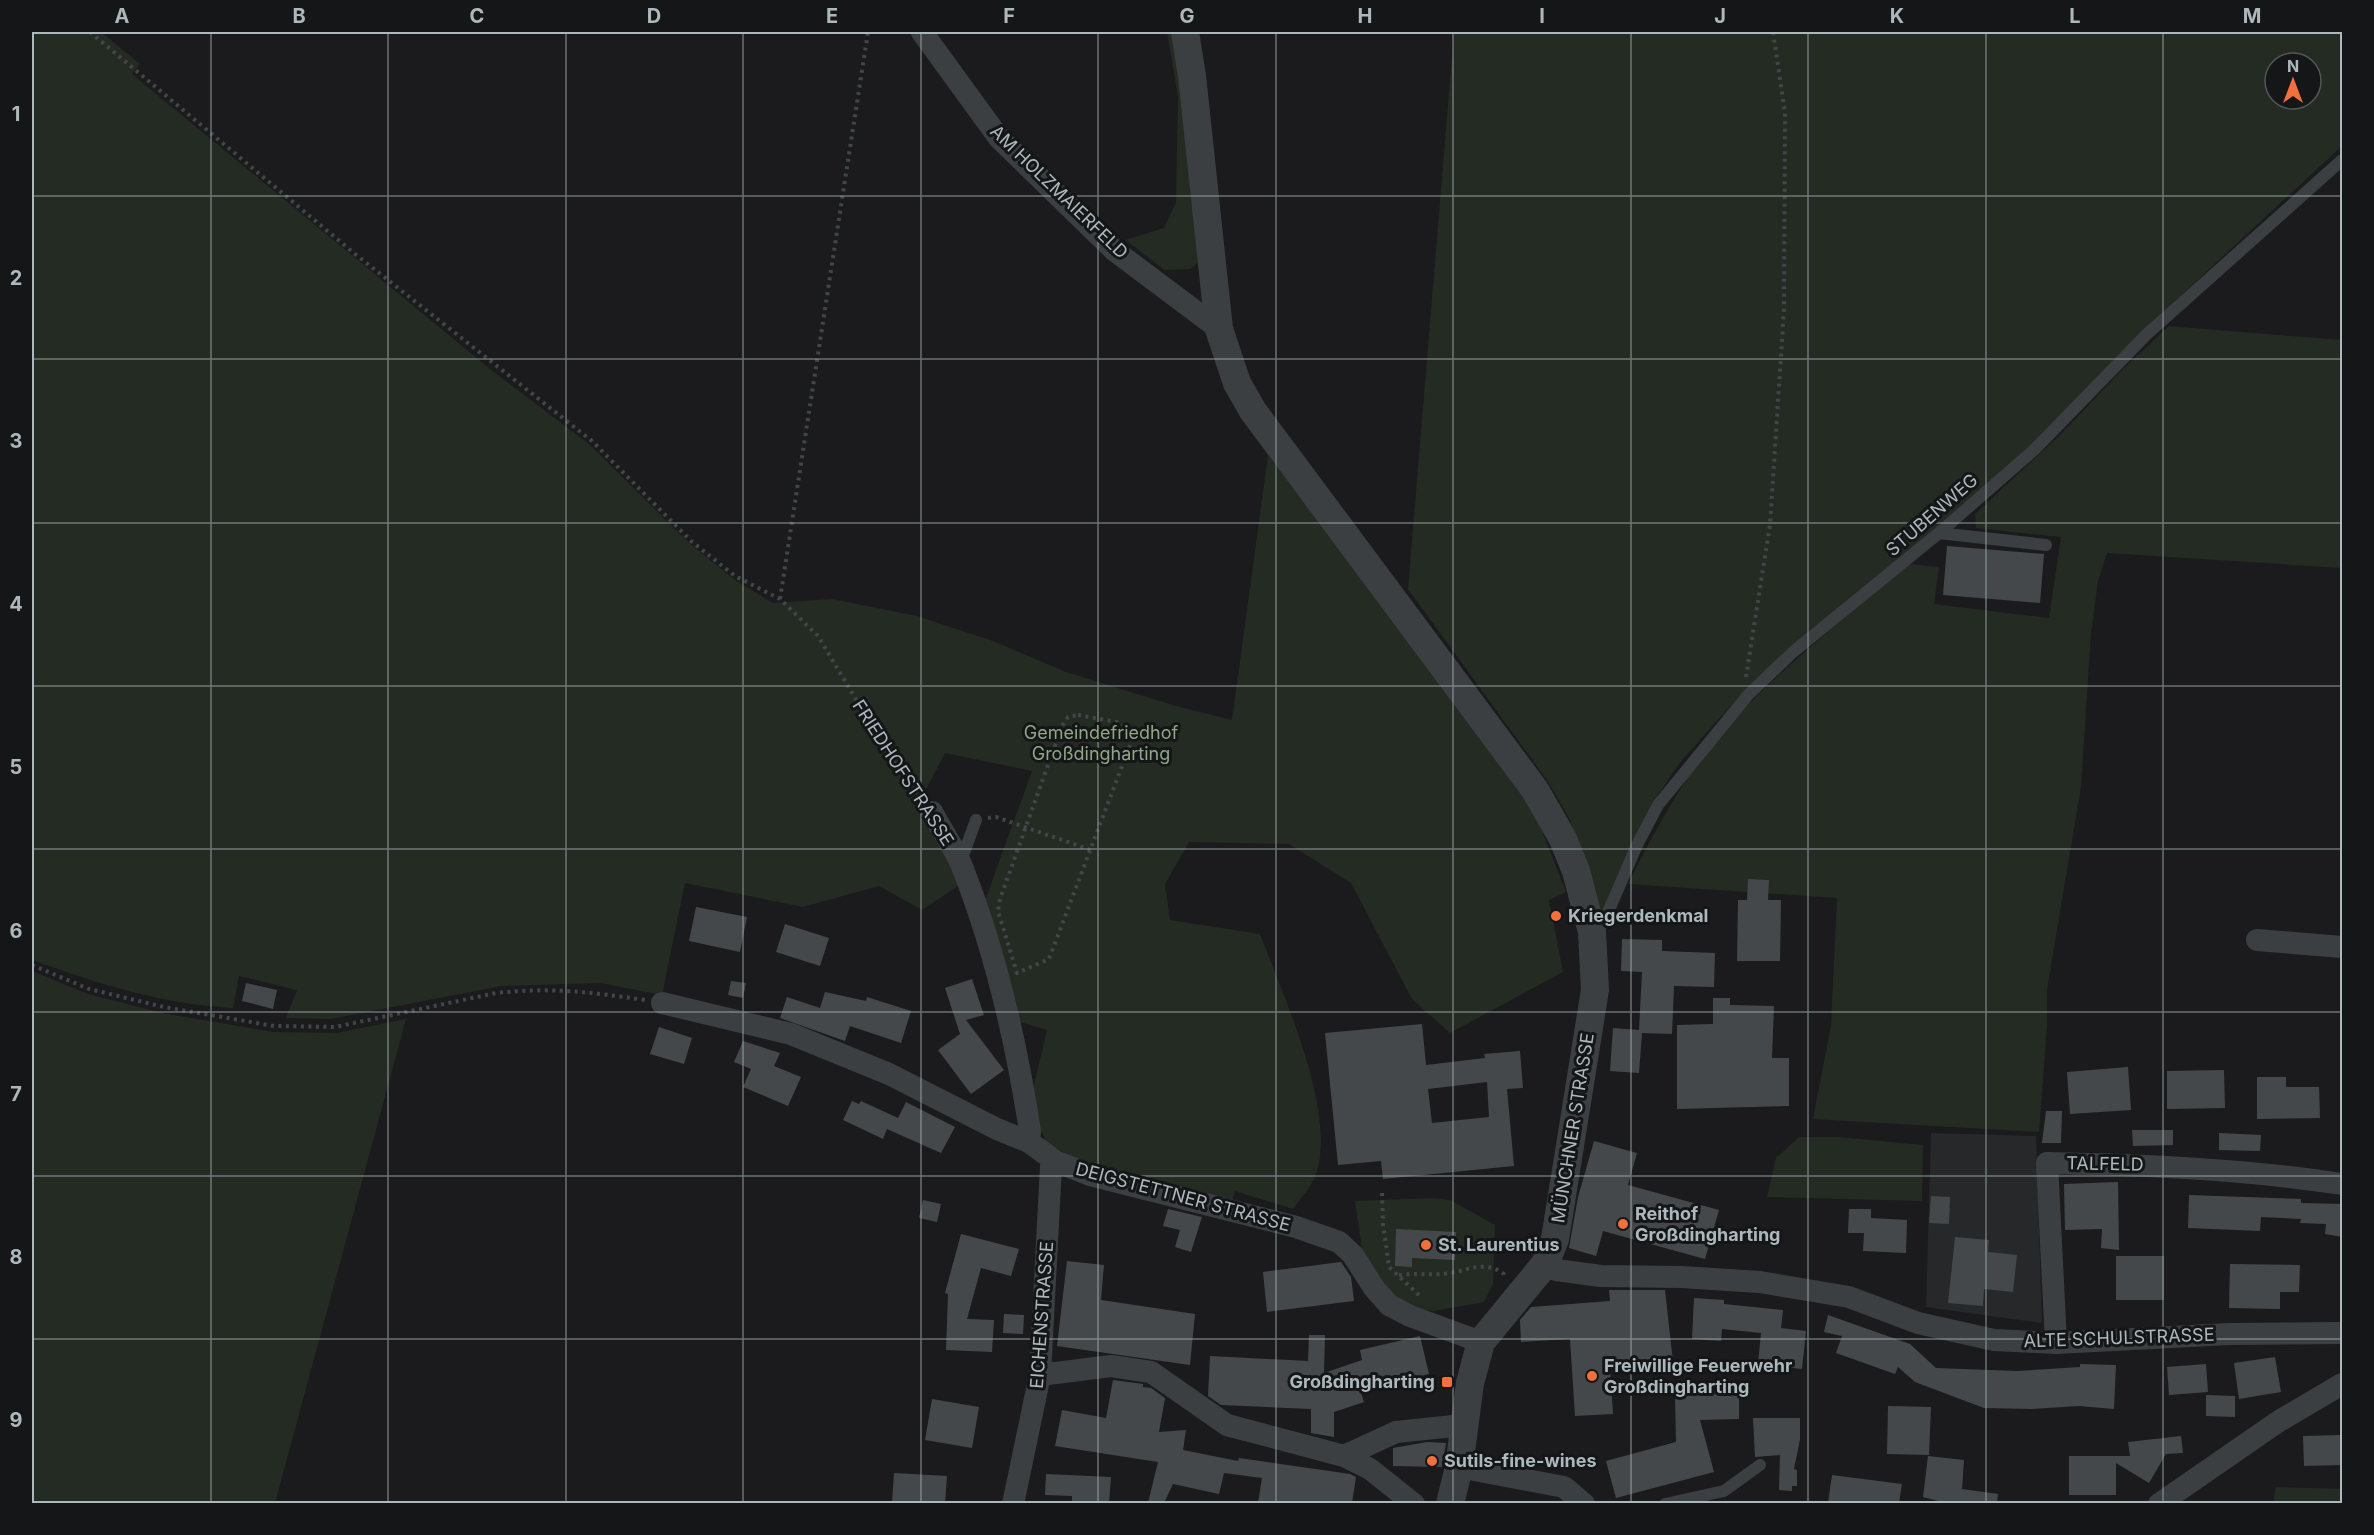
<svg xmlns="http://www.w3.org/2000/svg" width="2374" height="1535" font-family="Inter,sans-serif">
<rect width="100%" height="100%" fill="#1b1b1d"/>
<path fill="#27282a" d="M1931,1133L2036,1136L2042,1323L1926,1307Z"/>
<path fill="#242b22" fill-rule="evenodd" d="M32,32H101L140,64L132,74L490,369L589,444L688,542L735,580L773,603L832,599L917,616L993,641L1066,672L1176,706L1232,720L1268,455L1529,798L1566,892L1549,900L1563,972L1450,1033L1412,999L1351,883L1289,844L1189,842L1165,884L1170,920L1260,934C1282,993 1341,1119 1314,1179C1309,1189 1300,1199 1293,1209L1235,1191L1231,1204L1089,1166L1047,1143L1035,1117L1032,1093L1047,1030L1020,1022L984,903L1032,771L945,753L919,803L937,834L958,886L922,910L879,886L803,907L685,883L662,995L600,983L501,986L331,1019L286,1018L297,990L239,976L233,1008C160,1004 100,984 32,960Z
M1167,32H1178L1199,262L1190,269L1164,270L1126,240L1164,228L1176,202L1178,97Z
M1454,32H2342V146L2150,324L2035,443L1895,565L1788,649L1727,710L1682,760L1652,803L1601,915L1570,820L1549,783L1408,589ZM2275,63H2311V99H2275Z
M2169,326L2342,340V568L2107,553L2098,581L2091,634L2081,787L2047,989V1026L2039,1132L1813,1119L1831,1025L1837,898L1628,884C1658,824 1690,765 1737,716C1789,661 1851,614 1908,564L1939,567L1934,604L2049,618L2061,537L1976,528L1975,514L2063,432L2123,369Z
M32,971L88,994L162,1013L273,1032L336,1033L406,1019L275,1503H32Z
M1799,1137H1839L1923,1145L1922,1201L1767,1197L1776,1158Z
M1432,1198L1450,1200L1495,1225L1493,1284L1484,1302L1434,1311L1414,1309L1391,1294L1363,1256L1355,1201Z
M2276,1487L2342,1489V1503H2273Z"/>
<path fill="#45484a" fill-rule="evenodd" d="M1947,546L2044,554L2040,603L1943,595Z
M1748,879L1769,880L1768,900H1781L1780,961H1737L1738,900H1747Z
M696,907L747,917L740,952L689,941Z
M785,924L829,938L820,966L776,952Z
M1622,939L1662,940V951L1715,953L1714,987L1674,986L1672,1034L1642,1033L1639,1073L1610,1071L1613,1028L1639,1030L1642,972L1621,971Z
M972,979L984,1015L966,1020L1004,1070L971,1094L938,1050L960,1034L945,988Z
M731,981L746,983L743,998L728,995Z
M246,983L277,990L273,1009L242,1001Z
M825,992L866,1001L867,997L911,1011L901,1043L850,1026L845,1041L780,1018L787,997L820,1008Z
M1713,998H1730V1005L1774,1006L1772,1058H1789V1106L1677,1109V1025L1713,1024Z
M1422,1024L1426,1065L1485,1058L1484,1054L1520,1051L1523,1088L1507,1089L1514,1166L1383,1179L1381,1161L1338,1165L1325,1033ZM1487,1082L1489,1117L1432,1123L1428,1089Z
M659,1027L692,1038L684,1064L650,1054Z
M743,1041L780,1053L774,1066L801,1077L788,1106L743,1087L751,1069L734,1062Z
M2128,1067L2131,1110L2070,1114L2067,1072Z
M2224,1070L2225,1108L2167,1109V1071Z
M2257,1077H2286V1087H2319L2320,1118L2257,1119Z
M852,1101L859,1104L861,1101L898,1118L906,1102L955,1127L941,1153L887,1129L883,1139L843,1120Z
M2046,1111H2062L2061,1143H2042Z
M2132,1130H2173V1145L2133,1146Z
M2219,1133L2261,1135L2260,1151L2219,1150Z
M1594,1141L1637,1153L1628,1185L1719,1210L1705,1259L1603,1231L1596,1256L1569,1248L1578,1197Z
M2118,1182L2119,1250L2101,1248L2102,1229L2065,1230L2064,1184Z
M2189,1195L2301,1199V1203L2343,1204V1237L2325,1234L2326,1224L2300,1223L2301,1219L2261,1217L2260,1231L2188,1228Z
M1931,1196L1950,1197L1949,1224L1929,1223Z
M923,1200L941,1204L937,1222L919,1218Z
M1168,1209L1202,1217L1191,1252L1175,1247L1180,1230L1163,1226Z
M1849,1209H1871V1218L1907,1220L1906,1253L1863,1251L1864,1233H1848Z
M1396,1229L1456,1232L1455,1260L1412,1258V1267L1395,1266Z
M961,1234L1019,1249L1011,1276L981,1268L967,1319L994,1320L992,1352L946,1350L948,1294L945,1293Z
M1955,1237L1989,1240L1988,1252L2017,1255L2013,1292L1984,1289L1983,1306L1948,1303Z
M2116,1256H2164V1300H2116Z
M1067,1261L1104,1265L1101,1300L1195,1314L1190,1365L1057,1346Z
M1341,1262L1351,1277L1354,1301L1267,1312L1263,1272Z
M2230,1264L2300,1265L2299,1292H2280V1309L2229,1308Z
M1609,1290H1665L1673,1362L1610,1369L1613,1414L1575,1416L1570,1339L1521,1342L1520,1320L1531,1307L1610,1301Z
M1694,1298L1724,1300V1304L1783,1310L1781,1328L1806,1331L1802,1369L1758,1364L1761,1333L1722,1329L1721,1341L1692,1339Z
M1004,1314L1024,1315L1023,1334L1003,1333Z
M1828,1315L1910,1344L1936,1368L2017,1371L2080,1367V1364L2116,1365L2114,1409L2079,1406L2032,1409L1984,1408L1915,1382L1898,1367L1895,1374L1836,1353L1842,1336L1824,1332Z
M1309,1335H1325L1324,1373L1362,1360L1360,1350L1420,1336L1429,1374L1360,1390L1364,1402L1334,1412V1437L1311,1433V1409L1221,1405L1208,1396L1210,1356L1308,1361Z
M2275,1357L2281,1392L2239,1399L2234,1363Z
M2206,1364L2208,1392L2169,1395L2167,1367Z
M1113,1380L1143,1384V1387L1151,1388L1165,1398L1159,1432L1186,1430L1183,1450L1238,1461L1239,1458L1350,1474L1356,1477L1352,1503H1258L1262,1478L1224,1473L1219,1494L1173,1484L1164,1503H1148L1158,1462L1055,1446L1062,1410L1106,1418Z
M1739,1388V1419L1700,1420L1714,1472L1616,1498L1606,1461L1676,1442L1675,1396H1688V1389Z
M2206,1395L2235,1396V1417L2206,1416Z
M932,1399L979,1407L972,1448L925,1440Z
M1888,1406L1931,1407L1929,1455L1887,1454Z
M1753,1418H1800V1439L1794,1469L1797,1470V1486H1792V1491L1779,1490L1780,1455L1755,1457Z
M2341,1435L2342,1465L2304,1466L2303,1436Z
M2181,1436L2183,1453L2166,1454L2149,1483L2116,1463V1495H2069V1456H2130L2128,1442Z
M1427,1442L1446,1443L1442,1467L1393,1466V1448Z
M1928,1456L1964,1460L1962,1489L1998,1494L1997,1503H1938V1501L1923,1497Z
M894,1473L947,1476L945,1503H892Z
M1046,1474L1111,1477L1109,1503H1072V1496L1045,1495Z
M1832,1475L1902,1484L1899,1503H1828Z"/>
<g fill="none" stroke-linecap="round" stroke-linejoin="round">
<path stroke="#424649" stroke-width="4" stroke-dasharray="3 4.5" stroke-linecap="butt" d="M90,32L355,254L592,441L691,541L735,576L780,599L818,636L891,758L920,797
M780,599L868,32
M1746,677L1770,525L1784,309L1785,113L1773,32
M1078,715L1117,722L1129,735L1130,745L1049,959L1017,973L998,911L1000,899L1062,726L1068,717Z
M988,818L996,817L1091,850
M32,965L89,989L164,1007L274,1026L335,1027L496,993C551,987 590,992 645,1000
M1382,1193L1383,1224L1389,1267L1421,1297
M1399,1275C1413,1273 1428,1275 1442,1274C1465,1273 1482,1258 1504,1274L1505,1278"/>
<path stroke="#3c3f42" stroke-width="12" d="M1939,533L2046,545
M961,861L976,820
M1594,931L1603,924L1637,845L1658,805L1748,695L1793,652L1939,533L2034,450L2146,335L2342,160
M1665,1504L1724,1491L1760,1465"/>
<path stroke="#3c3f42" stroke-width="22" d="M922,32L999,138L1115,251L1219,329
M932,812C941,829 953,846 961,864C995,949 1016,1040 1030,1131L1029,1142
M2257,940L2342,947
M662,1003L791,1034L889,1074L997,1129L1029,1142L1055,1161L1090,1175L1296,1227L1339,1242L1353,1255L1374,1288L1389,1305L1410,1316L1481,1342
M1545,1264L1556,1270L1601,1276L1681,1277L1760,1282L1849,1297L1918,1323L1994,1340L2056,1343L2229,1334L2342,1333
M2056,1343L2047,1163C2146,1165 2244,1169 2342,1184
M1040,1375L1111,1366L1151,1372L1227,1425L1344,1456L1370,1469L1414,1504
M1344,1456L1396,1432L1463,1425
M1459,1467L1564,1487L1584,1504
M1013,1504L1040,1375L1051,1166L1055,1161
M2159,1504L2279,1421L2342,1384"/>
<path stroke="#3c3f42" stroke-width="28" d="M1185,32L1192,76L1219,329L1237,383L1253,411L1535,790L1563,839L1576,871L1592,932L1595,990L1555,1239L1545,1264L1481,1342L1470,1383L1459,1467L1450,1504"/>
</g>
<path fill="none" stroke="#adb8bc" stroke-width="1.5" stroke-opacity="0.55" d="M211,32V1504M388,32V1504M566,32V1504M743,32V1504M921,32V1504M1098,32V1504M1276,32V1504M1453,32V1504M1631,32V1504M1808,32V1504M1986,32V1504M2163,32V1504M32,196H2342M32,359H2342M32,523H2342M32,686H2342M32,849H2342M32,1012H2342M32,1176H2342M32,1339H2342"/>
<g fill="#f2703d" stroke="#151618" stroke-width="2">
<circle cx="1556" cy="916" r="6"/>
<circle cx="1623" cy="1224" r="6"/>
<circle cx="1426" cy="1245" r="6"/>
<circle cx="1592" cy="1376" r="6"/>
<rect x="1441" y="1376" width="12" height="12" rx="3"/>
<circle cx="1432" cy="1461" r="6"/>
</g>
<g text-anchor="middle" stroke-width="6" stroke-linejoin="round" paint-order="stroke">
<g font-size="18" fill="#adb8bc" stroke="#151618">
<text transform="translate(1059 192) rotate(44)" y="6">AM HOLZMAIERFELD</text>
<text transform="translate(1932 515) rotate(-41)" y="6">STUBENWEG</text>
<text transform="translate(903 773) rotate(57)" y="6">FRIEDHOFSTRASSE</text>
<text transform="translate(1573 1128) rotate(-81)" y="6">MÜNCHNER STRASSE</text>
<text transform="translate(2105 1164) rotate(1)" y="6">TALFELD</text>
<text transform="translate(1183 1197) rotate(15)" y="6">DEIGSTETTNER STRASSE</text>
<text transform="translate(1042 1315) rotate(-86)" y="6">EICHENSTRASSE</text>
<text transform="translate(2119 1338) rotate(-2)" y="6">ALTE SCHULSTRASSE</text>
</g>
<g font-size="18" fill="#90a785" stroke="#151618">
<text x="1101" y="739">Gemeindefriedhof<tspan x="1101" dy="21">Großdingharting</tspan></text>
</g>
<g font-size="18" font-weight="bold" fill="#adb8bc" stroke="#151618" text-anchor="start">
<text x="1568" y="922">Kriegerdenkmal</text>
<text x="1635" y="1220">Reithof<tspan x="1635" dy="21">Großdingharting</tspan></text>
<text x="1438" y="1251">St. Laurentius</text>
<text x="1604" y="1372">Freiwillige Feuerwehr<tspan x="1604" dy="21">Großdingharting</tspan></text>
<text x="1435" y="1388" text-anchor="end">Großdingharting</text>
<text x="1444" y="1467">Sutils-fine-wines</text>
</g>
</g>
<rect width="2374" height="1535" fill="none" stroke="#151618" stroke-width="66"/>
<g transform="translate(2293 81)"><circle r="28" fill="#151618" stroke="#52575a" stroke-width="1.5"/>
<path d="M0-4.5L10 22L0 15L-10 22Z" fill="#f2703d"/>
<text y="-9" font-size="16" font-weight="bold" text-anchor="middle" fill="#adb8bc">N</text>
</g>
<rect x="33" y="33" width="2308" height="1469" fill="none" stroke="#adb8bc" stroke-width="2"/>
<g font-size="20" text-anchor="middle" font-weight="bold" fill="#adb8bc">
<text x="122" y="23">A</text>
<text x="299" y="23">B</text>
<text x="477" y="23">C</text>
<text x="654" y="23">D</text>
<text x="832" y="23">E</text>
<text x="1009" y="23">F</text>
<text x="1187" y="23">G</text>
<text x="1365" y="23">H</text>
<text x="1542" y="23">I</text>
<text x="1720" y="23">J</text>
<text x="1897" y="23">K</text>
<text x="2075" y="23">L</text>
<text x="2252" y="23">M</text>
<text x="16" y="121">1</text>
<text x="16" y="285">2</text>
<text x="16" y="448">3</text>
<text x="16" y="611">4</text>
<text x="16" y="774">5</text>
<text x="16" y="938">6</text>
<text x="16" y="1101">7</text>
<text x="16" y="1264">8</text>
<text x="16" y="1427">9</text>
</g>
</svg>
